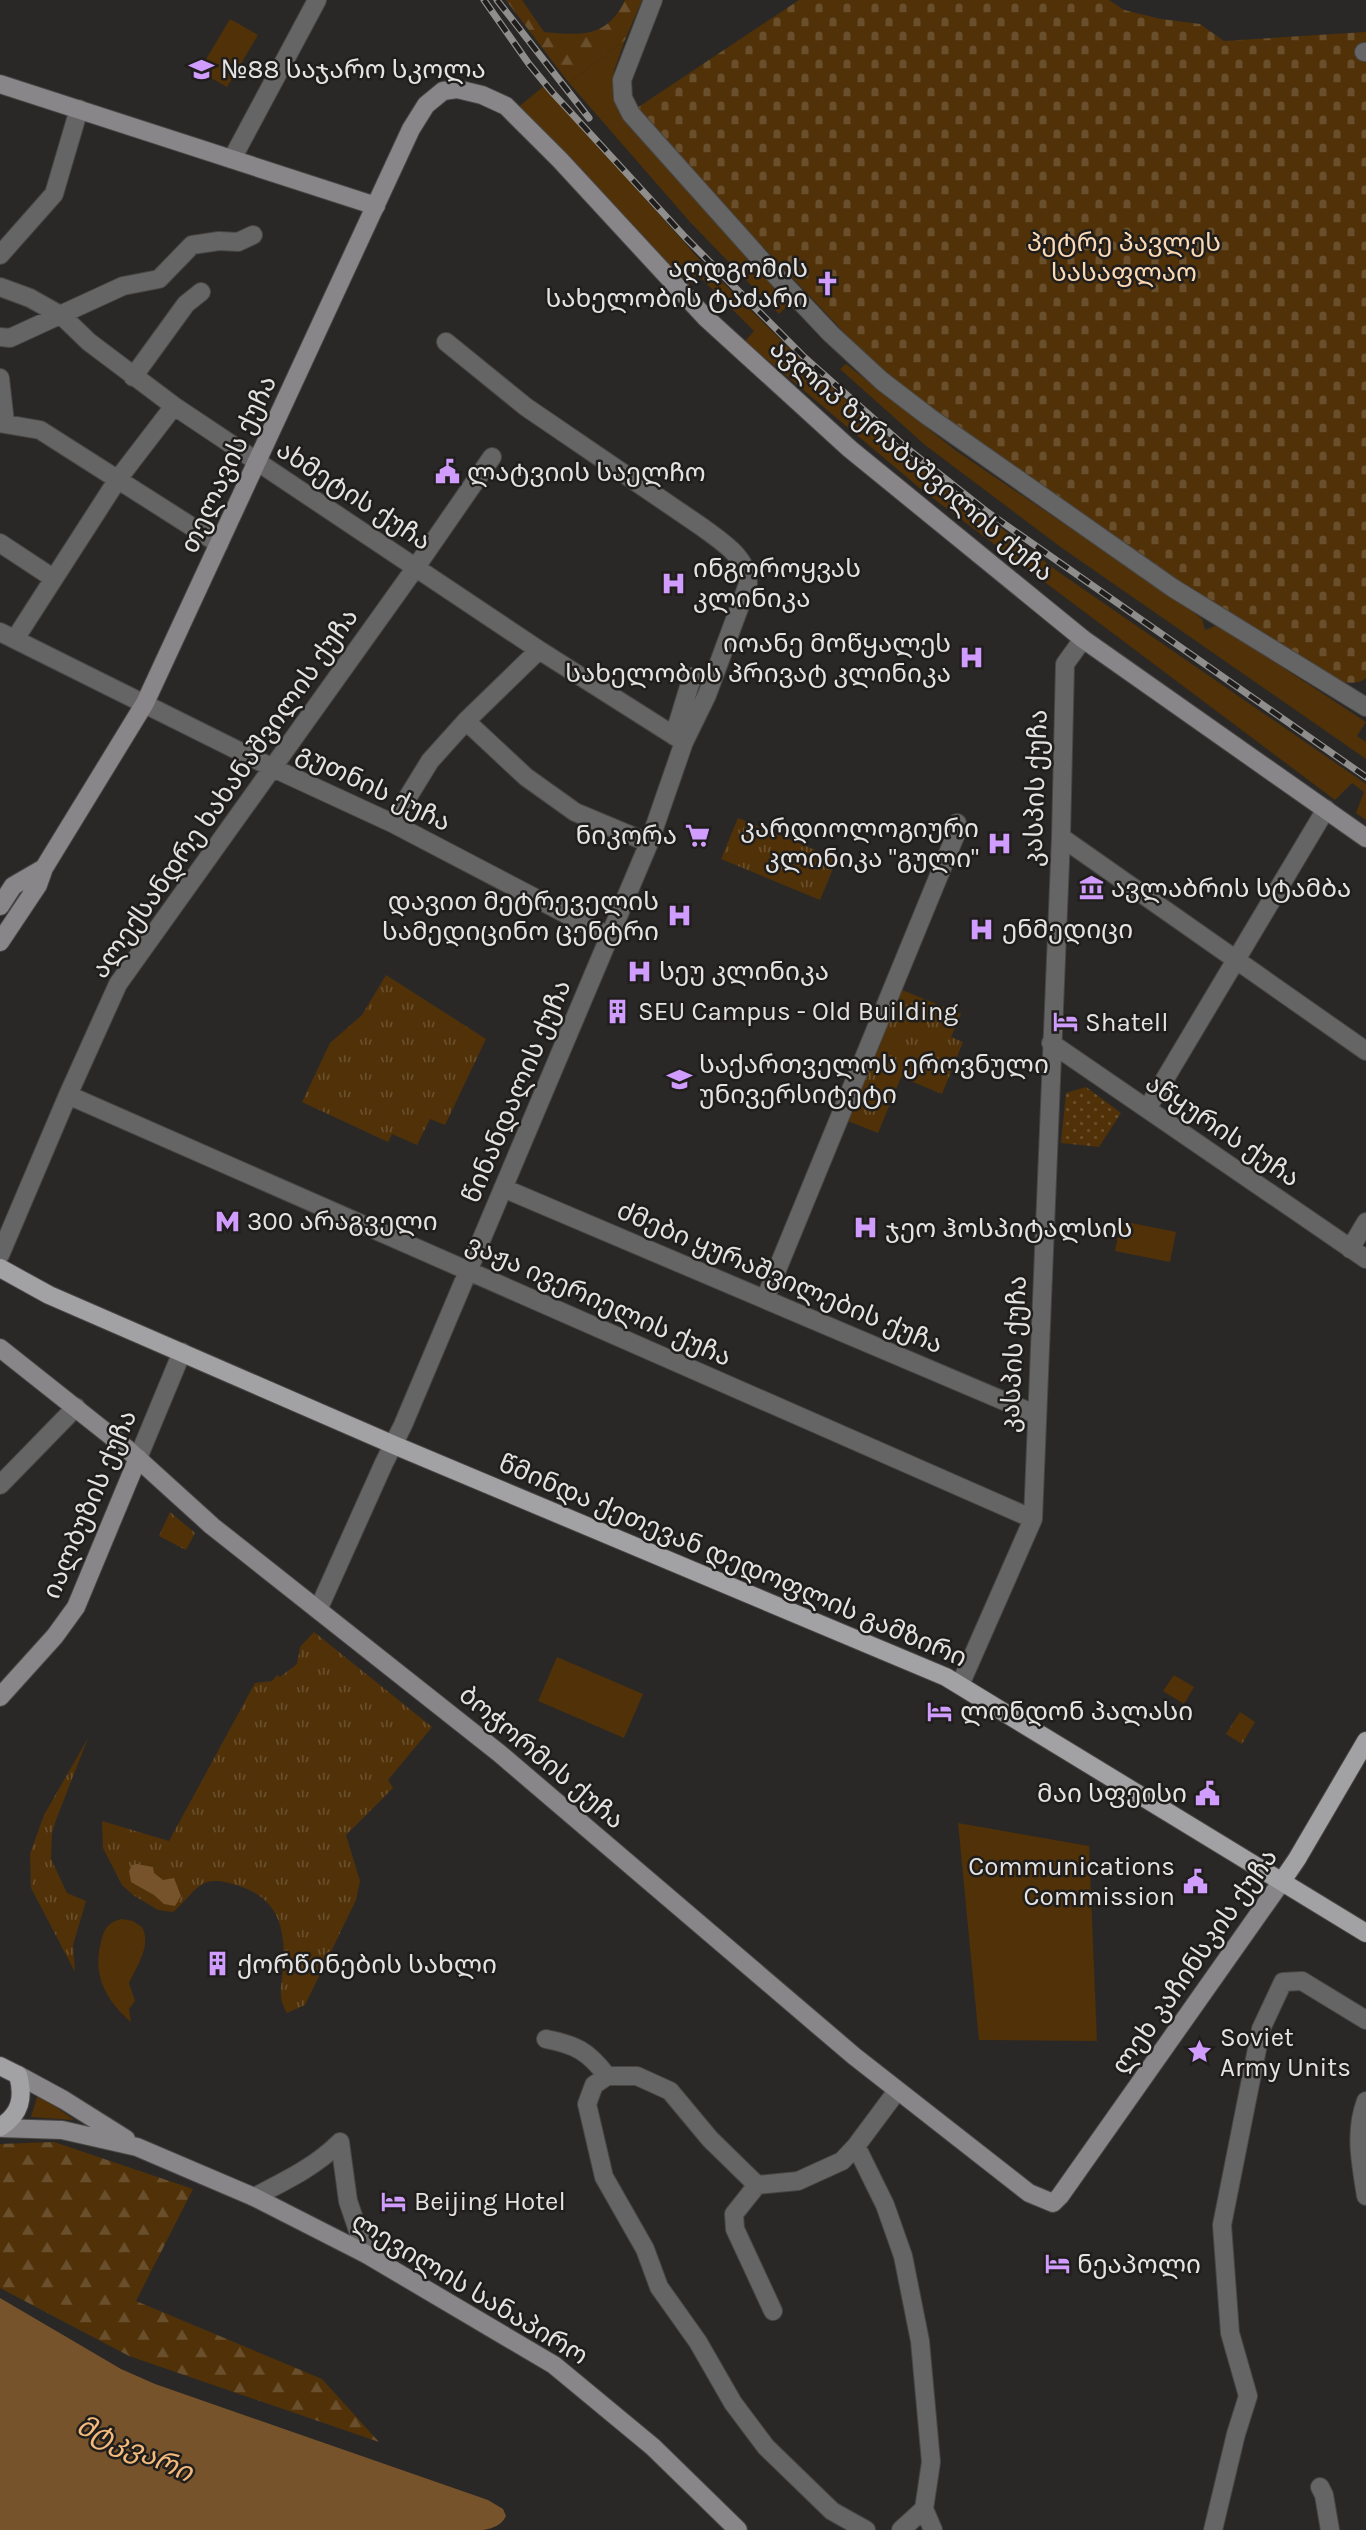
<svg xmlns="http://www.w3.org/2000/svg" width="1366" height="2530" font-family="Karla,'Noto Sans Georgian',sans-serif">
<defs>
<pattern id="forest-firs" width="22" height="20" patternUnits="userSpaceOnUse" patternTransform="scale(1.75)"><rect width="22" height="20" fill="#503108"/><path d="M5 1l3.5 6h-7zM16 11l3.5 6h-7z" fill="#694f2c"/></pattern>
<pattern id="cemetery-stones" width="16" height="16" patternUnits="userSpaceOnUse" patternTransform="scale(1.75)"><rect width="16" height="16" fill="#503108"/><path d="M2 7V4a2 2 0 0 1 4 0v3zM10 15v-3a2 2 0 0 1 4 0v3z" fill="#694f2c"/></pattern>
<pattern id="park-tufts" width="24" height="20" patternUnits="userSpaceOnUse" patternTransform="scale(1.75)"><rect width="24" height="20" fill="#503108"/><path d="M3 7l-1-3M5 7V3M7 7l1-3M15 17l-1-3M17 17v-4M19 17l1-3" fill="none" stroke="#694f2c"/></pattern>
<pattern id="garden-dots" width="8" height="8" patternUnits="userSpaceOnUse" patternTransform="scale(1.75)"><rect width="8" height="8" fill="#503108"/><path d="M2 2h.1M6 6h.1" fill="none" stroke="#694f2c" stroke-width="1.8" stroke-linecap="round"/></pattern>
</defs>
<rect width="100%" height="100%" fill="#2a2826"/>
<path fill="#503108" d="M230,19L258,35L227,87L199,71Z
M625,40L614,71L613,95L625,122L792,301L779,314L690,222L569,83Z
M544,86L700,260L787,346L916,463L1060,573L1366,784V820L1356,813L1364,792L1352,783L1335,800L922,490L745,341L754,331L698,275L687,286L516,109Z
M846,364L955,450L1187,607L1202,619L1205,630L1218,625L1366,722L1357,736L1366,742V759L1062,548L925,445L840,369Z
M1121,1221L1176,1232L1170,1262L1115,1251Z
M557,1657L643,1694L624,1738L538,1701Z
M1174,1675L1194,1687L1184,1704L1163,1691Z
M958,1823L1089,1846L1097,2041L979,2040Z
M122,1919L133,1921L142,1927C152,1945 137,1966 129,1983L135,2001L129,2009L131,2022C106,2001 92,1974 101,1942C104,1929 108,1922 122,1919Z
M38,2094L74,2120L31,2117Z"/>
<path fill="url(#forest-firs)" d="M506,0H522L544,32C582,35 606,39 625,0H642L625,40L569,83Z
M54,2142L193,2189L136,2301L322,2379L379,2442L129,2356L0,2288V2144Z"/>
<path fill="url(#cemetery-stones)" d="M799,0H1109L1124,10L1161,19L1200,24L1224,41L1366,32V678C1359,684 1351,683 1342,682L1120,546L924,407L854,343L634,110Z"/>
<path fill="url(#park-tufts)" d="M738,818L837,859L820,900L721,859Z
M386,975L486,1039L445,1125L430,1119L417,1145L392,1134L388,1142L302,1102L330,1043L362,1015Z
M902,990L961,1014L951,1037L963,1042L942,1094L901,1077L878,1133L848,1121Z
M170,1512L195,1533L186,1550L159,1536Z
M314,1632L432,1727L388,1780L393,1788L346,1835L360,1881L356,1900L305,2005L287,2013C278,1998 281,1987 283,1971C286,1932 281,1901 242,1887C199,1872 201,1887 173,1912L158,1910L133,1895L122,1885L103,1848L102,1821L169,1841L255,1683L272,1681L277,1675L280,1677L297,1664L300,1647Z
M1240,1712L1255,1722L1242,1744L1226,1734Z
M88,1738L56,1820L52,1833L51,1859L67,1893L86,1901L73,1945L75,1972L31,1888L30,1854L44,1815Z"/>
<path fill="url(#garden-dots)" d="M1086,1087L1121,1113L1099,1147L1061,1143L1066,1093Z"/>
<path fill="#77532c" d="M137,1864L153,1867L154,1873L163,1880L174,1878L181,1896L175,1906L164,1904L154,1895L131,1882L129,1871L132,1865Z
M0,2298L121,2369L155,2384L488,2500L503,2509L506,2516C501,2526 493,2528 483,2530H0Z"/>
<g fill="none" stroke-linecap="round" stroke-linejoin="round">
<defs>
<path id="street" d="M653,0L622,80L623,98L631,114L765,264L831,334L882,381L929,417L1173,588L1366,707
M1364,52H1366
M232,159L317,0
M0,255L54,194L79,109
M0,287L30,298L62,316L89,342L174,406L539,650L684,742
M0,337L10,338L123,286L159,279L192,245L219,241L238,242L253,235
M133,377L186,304L201,292
M0,378L5,423
M0,423L40,430L219,544
M0,543L53,578
M0,632L273,768L392,823L610,937
M15,639L118,479L174,406
M466,721L526,777L575,812L649,843
M674,736L692,677
M392,823L430,761L466,721L539,650
M1061,837L1366,1051
M1051,1043L1366,1259
M68,1095L1033,1519
M1147,1109L1326,809
M503,1188L1037,1415
M1350,1249L1366,1222
M0,1255L68,1095L118,984L416,567L492,457
M765,1299L958,829L957,823
M138,1458L182,1352
M0,1485L76,1407
M318,1610L384,1463L403,1425L649,843L684,742L707,695L748,584C748,557 722,542 702,527L526,407L446,342
M960,1685L1033,1519L1061,837L1065,664L1083,639
M546,2039C576,2045 588,2051 607,2076
M1366,2101C1354,2133 1361,2163 1366,2196
M340,2142L348,2201L366,2254
M856,2146L885,2205L903,2256L920,2341L931,2462L924,2509L901,2530
M757,2185L734,2214L735,2229L773,2311
M254,2197C285,2181 315,2167 340,2142
M1320,2487L1324,2495L1330,2530
M924,2509L933,2530
M866,2530L832,2511L766,2447L733,2403L698,2342L659,2287L645,2249L604,2177L587,2104L594,2085L607,2076H637L670,2091L710,2139L757,2185L798,2181L842,2161L856,2146L897,2091
M1213,2530L1236,2434L1248,2396L1230,2333L1222,2225L1261,2029L1283,1982L1302,1981L1366,2020"/>
<path id="secondary" d="M0,84L376,206
M0,906L13,886L44,868
M0,942L38,885L44,868L145,703L411,129L426,105L443,91L457,89L482,95L506,106L560,160L705,317L850,449L1083,639L1366,838
M0,1348L126,1448L212,1526L499,1753L854,2056L1029,2193L1053,2203L1060,2196L1282,1881
M0,1697L55,1636L76,1607L138,1458
M18,2075L64,2100L126,2139
M0,2128L62,2130L137,2147L254,2197L366,2254L554,2365L653,2447L738,2530"/>
<path id="primary" d="M0,1268L49,1295L394,1445L946,1677L1366,1933
M1282,1881L1297,1859L1366,1741
M0,2066L18,2075C24,2097 21,2114 0,2127"/>
</defs>
<use href="#street" stroke="#484644" stroke-width="20"/>
<use href="#secondary" stroke="#484644" stroke-width="20"/>
<use href="#primary" stroke="#484644" stroke-width="20"/>
<use href="#street" stroke="#656566" stroke-width="18"/>
<use href="#secondary" stroke="#888689" stroke-width="18"/>
<use href="#primary" stroke="#a2a1a3" stroke-width="18"/>
<defs>
<path id="rail" d="M484,0L529,64L552,92L685,237L803,356L909,450L986,511L1366,777
M497,0L589,118"/>
</defs>
<use href="#rail" stroke="#8f8e8c" stroke-width="7"/>
<use href="#rail" stroke="#201e1c" stroke-width="4.5" stroke-dasharray="13" stroke-linecap="butt"/>
</g>
<defs>
<symbol id="school-bare" viewBox="-9 -9 18 18"><path d="M0-5L7-2L0 1L-7-2ZM-4 1L0 2.5L4 1V4Q0 6-4 4Z" fill="#d09dfe" stroke="#201e1c" stroke-width="2.5" paint-order="stroke"/></symbol>
<symbol id="church-bare" viewBox="-9 -9 18 18"><path d="M-1.2-6h2.4v3.5h3.3v2.4h-3.3V6h-2.4V-.1h-3.3v-2.4h3.3Z" fill="#d09dfe" stroke="#201e1c" stroke-width="2.5" paint-order="stroke"/></symbol>
<symbol id="civic-bare" viewBox="-9 -9 18 18"><path d="M-.6-6.5H3V-4.5H.6V-3L4-1V1h2V6H-6V1h2V-1L-.6-3ZM-1.2 2.5V6h2.4V2.5Z" fill="#d09dfe" stroke="#201e1c" stroke-width="2.5" paint-order="stroke"/></symbol>
<symbol id="hospital-bare" viewBox="-9 -9 18 18"><path d="M-5-5h3v3.5h4V-5h3V5h-3V1.5h-4V5h-3Z" fill="#d09dfe" stroke="#201e1c" stroke-width="2.5" paint-order="stroke"/></symbol>
<symbol id="supermarket-bare" viewBox="-9 -9 18 18"><path d="M-6-5.5h2.5l.6 2H6L4.5 2H-2.5L-4.4-4H-6ZM-1.5 3.2a1.3 1.3 0 1 0 .1 0ZM3 3.2a1.3 1.3 0 1 0 .1 0Z" fill="#d09dfe" stroke="#201e1c" stroke-width="2.5" paint-order="stroke"/></symbol>
<symbol id="museum-bare" viewBox="-9 -9 18 18"><path d="M0-6L6-3V-2H-6V-3ZM-5-1h2V3h-2ZM-1-1h2V3h-2ZM3-1h2V3H3ZM-6 4H6V6H-6Z" fill="#d09dfe" stroke="#201e1c" stroke-width="2.5" paint-order="stroke"/></symbol>
<symbol id="building-bare" viewBox="-9 -9 18 18"><path d="M-4-6H4V6H1V3H-1V6H-4ZM-2.5-4.3h1.7v1.8h-1.7ZM.8-4.3h1.7v1.8H.8ZM-2.5-1h1.7V.8h-1.7ZM.8-1h1.7V.8H.8Z" fill="#d09dfe" stroke="#201e1c" stroke-width="2.5" paint-order="stroke"/></symbol>
<symbol id="hotel-bare" viewBox="-9 -9 18 18"><path d="M-6-4.5h1.5V1H6V5H4.5V3h-9V5H-6ZM-4 0a1.8 1.8 0 1 1 3.6 0ZM.5 0V-2.5h3Q6-2.5 6 0Z" fill="#d09dfe" stroke="#201e1c" stroke-width="2.5" paint-order="stroke"/></symbol>
<symbol id="university-bare" viewBox="-9 -9 18 18"><path d="M0-5L7-2L0 1L-7-2ZM-4 1L0 2.5L4 1V4Q0 6-4 4Z" fill="#d09dfe" stroke="#201e1c" stroke-width="2.5" paint-order="stroke"/></symbol>
<symbol id="metro-bare" viewBox="-9 -9 18 18"><path d="M-5.5 5V-5H-3L0 0L3-5H5.5V5H3V-.5L0 4L-3-.5V5Z" fill="#d09dfe" stroke="#201e1c" stroke-width="2.5" paint-order="stroke"/></symbol>
<symbol id="sight-bare" viewBox="-9 -9 18 18"><path d="M0-6L1.8-2.2L6-1.7L2.9 1.2L3.7 5.4L0 3.3L-3.7 5.4L-2.9 1.2L-6-1.7L-1.8-2.2Z" fill="#d09dfe" stroke="#201e1c" stroke-width="2.5" paint-order="stroke"/></symbol>
</defs>
<g fill-rule="evenodd">
<use href="#school-bare" x="184" y="52" width="35" height="35"/>
<use href="#church-bare" x="810" y="266" width="35" height="35"/>
<use href="#civic-bare" x="430" y="454" width="35" height="35"/>
<use href="#hospital-bare" x="656" y="566" width="35" height="35"/>
<use href="#hospital-bare" x="954" y="640" width="35" height="35"/>
<use href="#supermarket-bare" x="680" y="818" width="35" height="35"/>
<use href="#hospital-bare" x="982" y="826" width="35" height="35"/>
<use href="#museum-bare" x="1074" y="870" width="35" height="35"/>
<use href="#hospital-bare" x="662" y="898" width="35" height="35"/>
<use href="#hospital-bare" x="964" y="912" width="35" height="35"/>
<use href="#hospital-bare" x="622" y="954" width="35" height="35"/>
<use href="#building-bare" x="600" y="994" width="35" height="35"/>
<use href="#hotel-bare" x="1048" y="1004" width="35" height="35"/>
<use href="#university-bare" x="662" y="1062" width="35" height="35"/>
<use href="#metro-bare" x="210" y="1204" width="35" height="35"/>
<use href="#hospital-bare" x="848" y="1210" width="35" height="35"/>
<use href="#hotel-bare" x="922" y="1694" width="35" height="35"/>
<use href="#civic-bare" x="1190" y="1776" width="35" height="35"/>
<use href="#civic-bare" x="1178" y="1864" width="35" height="35"/>
<use href="#building-bare" x="200" y="1946" width="35" height="35"/>
<use href="#sight-bare" x="1182" y="2034" width="35" height="35"/>
<use href="#hotel-bare" x="376" y="2184" width="35" height="35"/>
<use href="#hotel-bare" x="1040" y="2246" width="35" height="35"/>
</g>
<g text-anchor="middle" stroke-width="5" stroke-linejoin="round" paint-order="stroke">
<g font-size="26" fill="#e4e3e1" stroke="#201e1c" text-anchor="start">
<text x="221" y="78">№88 საჯარო სკოლა</text>
<text x="808" y="277" text-anchor="end">აღდგომის<tspan x="808" dy="30">სახელობის ტაძარი</tspan></text>
<text x="467" y="481">ლატვიის საელჩო</text>
<text x="693" y="577">ინგოროყვას<tspan x="693" dy="30">კლინიკა</tspan></text>
<text x="951" y="652" text-anchor="end">იოანე მოწყალეს<tspan x="951" dy="30">სახელობის პრივატ კლინიკა</tspan></text>
<text x="979" y="837" text-anchor="end">კარდიოლოგიური<tspan x="979" dy="30">კლინიკა "გული"</tspan></text>
<text x="677" y="844" text-anchor="end">ნიკორა</text>
<text x="1111" y="897">ავლაბრის სტამბა</text>
<text x="659" y="910" text-anchor="end">დავით მეტრეველის<tspan x="659" dy="30">სამედიცინო ცენტრი</tspan></text>
<text x="1002" y="938">ენმედიცი</text>
<text x="659" y="980">სეუ კლინიკა</text>
<text x="638" y="1020">SEU Campus - Old Building</text>
<text x="1085" y="1031">Shatell</text>
<text x="699" y="1073">საქართველოს ეროვნული<tspan x="699" dy="30">უნივერსიტეტი</tspan></text>
<text x="247" y="1230">300 არაგველი</text>
<text x="885" y="1237">ჯეო ჰოსპიტალსის</text>
<text x="960" y="1720">ლონდონ პალასი</text>
<text x="1187" y="1802" text-anchor="end">მაი სფეისი</text>
<text x="1175" y="1875" text-anchor="end">Communications<tspan x="1175" dy="30">Commission</tspan></text>
<text x="237" y="1973">ქორწინების სახლი</text>
<text x="1220" y="2046">Soviet<tspan x="1220" dy="30">Army Units</tspan></text>
<text x="414" y="2210">Beijing Hotel</text>
<text x="1077" y="2273">ნეაპოლი</text>
</g>
<g font-size="26" fill="#fcd9b5" stroke="#201e1c">
<text x="1124" y="251">პეტრე პავლეს<tspan x="1124" dy="30">სასაფლაო</tspan></text>
</g>
<g font-size="26" fill="#e4e3e1" stroke="#201e1c">
<text transform="translate(912 460) rotate(40)" y="9">ავლიპ ზურაბაშვილის ქუჩა</text>
<text transform="translate(228 464) rotate(-65)" y="9">თელავის ქუჩა</text>
<text transform="translate(354 495) rotate(33)" y="9">ახმეტის ქუჩა</text>
<text transform="translate(374 787) rotate(26)" y="9">გუთნის ქუჩა</text>
<text transform="translate(1035 788) rotate(-88)" y="9">კასპის ქუჩა</text>
<text transform="translate(224 793) rotate(-55)" y="9">ალექსანდრე ხახანაშვილის ქუჩა</text>
<text transform="translate(516 1091) rotate(-67)" y="9">წინანდალის ქუჩა</text>
<text transform="translate(1223 1130) rotate(34)" y="9">აწყურის ქუჩა</text>
<text transform="translate(780 1277) rotate(23)" y="9">ძმები ყურაშვილების ქუჩა</text>
<text transform="translate(599 1300) rotate(24)" y="9">ვაჟა ივერიელის ქუჩა</text>
<text transform="translate(1013 1354) rotate(-87)" y="9">კასპის ქუჩა</text>
<text transform="translate(89 1504) rotate(-67)" y="9">იალბუზის ქუჩა</text>
<text transform="translate(733 1560) rotate(23)" y="9">წმინდა ქეთევან დედოფლის გამზირი</text>
<text transform="translate(542 1757) rotate(40)" y="9">ბოჭორმის ქუჩა</text>
<text transform="translate(1194 1961) rotate(-55)" y="9">ლეხ კაჩინსკის ქუჩა</text>
<text transform="translate(470 2288) rotate(31)" y="9">ლევილის სანაპირო</text>
</g>
<g font-size="28" font-style="italic" fill="#f3ba7c" stroke="#201e1c">
<text transform="translate(135 2448) rotate(24)" y="10">მტკვარი</text>
</g>
</g>
</svg>
